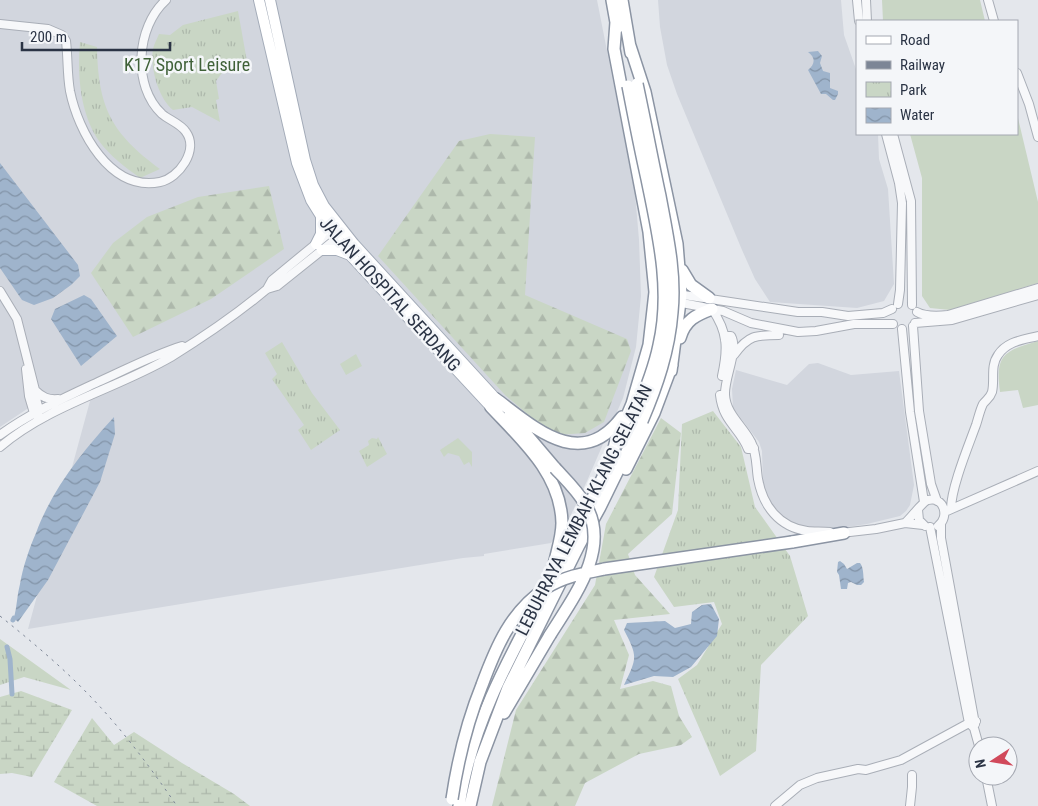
<svg xmlns="http://www.w3.org/2000/svg" width="1038" height="806" font-family="'Roboto Condensed',sans-serif">
<defs>
<pattern id="forest-firs" width="22" height="20" patternUnits="userSpaceOnUse" patternTransform="scale(1.25)"><rect width="22" height="20" fill="#c9d6c5"/><path d="M5 1l3.5 6h-7zM16 11l3.5 6h-7z" fill="#adb8ab"/></pattern>
<pattern id="wetland-marsh" width="20" height="14" patternUnits="userSpaceOnUse" patternTransform="scale(1.25)"><rect width="20" height="14" fill="#c9d6c5"/><path d="M1 5h8M5 5V1M11 12h8M15 12V8" fill="none" stroke="#adb8ab"/></pattern>
<pattern id="park-tufts" width="24" height="20" patternUnits="userSpaceOnUse" patternTransform="scale(1.25)"><rect width="24" height="20" fill="#c9d6c5"/><path d="M3 7l-1-3M5 7V3M7 7l1-3M15 17l-1-3M17 17v-4M19 17l1-3" fill="none" stroke="#adb8ab"/></pattern>
<pattern id="water-waves" width="16" height="10" patternUnits="userSpaceOnUse" patternTransform="scale(1.25)"><rect width="16" height="10" fill="#9fb4cc"/><path d="M0 5q4-4 8 0t8 0" fill="none" stroke="#8293a7"/></pattern>
</defs>
<rect width="100%" height="100%" fill="#e4e7ec"/>
<path fill="#d2d6de" d="M0,0H597L635,193L639,240L641,296L636,347L623,398L587,481L568,521L551,543L484,554V556L463,558L28,629L96,379L30,407L0,427Z
M658,0H841L844,35L857,72V134H878L879,159L888,189L894,284L884,301L857,308L770,302L755,279L742,250L677,94L667,65L660,27Z
M818,363L851,375L899,371L914,485L910,505L906,511L900,516L867,524L835,529L803,527L793,524L784,519L775,510L768,499L763,486L762,451L759,442L733,408L732,389L736,370L787,385L809,364Z"/>
<path fill="#c9d6c5" d="M882,0H980L985,21H883Z
M1017,114L1038,202V283L950,310L930,308L922,296V178L910,134H1017Z
M1038,341V405L1023,408L1018,390L1000,392C995,354 1004,351 1038,341Z
M356,354L362,366L346,375L340,364Z
M458,438L472,452V467L469,462L464,465L459,456L448,453L444,457L440,450Z"/>
<path fill="url(#forest-firs)" d="M490,134L535,137L525,295L627,339L631,351L604,422L585,433L558,435L538,423L505,395L378,256L459,141Z
M269,186L284,249L211,299L133,337L91,273L113,243L147,217L198,197Z
M661,418L681,433L672,514L628,554L635,575L670,614L614,620L629,655L620,689L653,681L671,686L679,716L692,737L681,745L639,754L585,783L575,806H492L516,710L595,585L606,524Z"/>
<path fill="url(#wetland-marsh)" d="M21,691L72,710L32,777L12,773L0,774V697Z
M92,718L114,745L134,732L182,763L234,794L250,806H97L54,782Z"/>
<path fill="url(#park-tufts)" d="M238,11L248,67L222,73L216,81L219,99L216,100L220,122L192,107L173,110C158,98 150,67 153,49C154,44 157,39 159,34L170,35L183,25Z
M80,42L97,47C98,107 111,133 160,169L140,178C125,167 110,156 99,141C80,113 77,74 80,42Z
M282,342L312,393L340,430L311,450L298,430L304,425L272,379L277,374L265,353Z
M713,411L741,447L755,507L790,556L808,616L761,665L756,751L720,776L678,679L697,665L722,624L714,602L674,607L654,577L678,510L682,424Z
M378,437L387,454L367,467L359,451L369,445L368,441L372,438L377,439Z
M0,639L71,690L24,677L0,685Z"/>
<path fill="url(#water-waves)" d="M818,51L822,56L820,63L823,71L830,73V88L838,91V94L835,100H833L826,94H821L808,70C815,64 816,58 808,52Z
M0,163L78,265L80,276L71,285L53,298L34,305L22,300L0,268Z
M84,295L91,299L117,336L81,366L51,319L55,309Z
M114,417L115,434L100,482L48,580L18,622L14,618C17,606 17,595 20,584C23,567 29,549 36,533C52,489 83,451 114,417Z
M840,561L844,564L847,569L857,563H860C864,568 863,576 864,582L861,585H857L851,582L848,583L847,589H841L839,575L837,572L838,562Z
M711,604L719,619L717,636L691,667L673,677L654,676L624,685C637,658 638,657 624,630L627,623L665,621L675,628L691,624L692,612L702,605Z"/>
<g fill="none" stroke-linecap="round" stroke-linejoin="round">
<path stroke="#9fb4cc" stroke-width="5" d="M13,620L14,618
M7,647L10,659L12,694"/>
<defs>
<path id="minor" d="M857,0L859,21
M866,0L867,21
M988,0L994,21
M0,24L48,29L62,35L66,41C68,58 67,74 70,91C78,131 110,192 160,182C179,178 199,150 186,132C181,124 169,120 162,114C132,86 136,27 166,0
M1017,73L1029,104L1038,137
M886,134L899,183L902,203L900,290L898,304
M893,134L911,201L912,305
M267,289L272,280L334,229
M0,291L17,319L35,390C42,397 48,400 58,399
M677,294L798,312H822L848,316L883,313L892,309
M677,302L723,311L751,323L798,332L816,331L854,324H893
M712,309C728,332 728,349 722,376
M917,312C926,317 938,316 948,315L1038,288
M915,323L952,320L1038,295
M913,326L919,411L931,484L937,501
M902,329L910,412L924,502
M725,340L728,336H731C739,350 724,378 725,395C726,414 743,426 751,442C757,453 756,467 758,479C763,506 779,527 807,531C814,532 822,531 830,532
M734,355C748,335 756,335 779,335
M26,369L29,396L34,413
M33,387L39,410L37,415
M720,395C723,422 740,428 748,449L754,448
M0,435C30,413 64,398 98,382C125,370 153,355 182,346
M0,447C49,405 116,389 171,357C205,336 237,314 267,289L277,286L341,235
M951,509C951,488 968,447 976,425C978,419 980,410 983,404C987,399 990,398 992,392C995,380 990,366 998,355C1007,341 1023,340 1038,336
M918,510L919,520L925,526
M947,511L1038,471
M905,523C912,517 922,502 928,500C944,496 950,517 938,526
M941,523V538L975,724
M930,527L969,723L974,728L979,746
M841,533L876,529L905,523L923,525
M986,776L992,806
M775,806L800,785L817,778L858,769L866,770L901,760L969,723L976,721
M910,806L912,787V775"/>
<path id="major" d="M259,0L297,163L311,200L331,232L351,256L491,407
M270,0L305,160L313,185L324,206L354,244L496,399
M316,244L321,234V218
M322,250H337L350,255"/>
<path id="highway" d="M612,0L617,28
M622,0L631,53
M630,46L645,92L677,244L681,294L671,371
M682,270L691,285L709,298
M680,338C685,320 696,315 712,309
M496,399C535,428 581,472 622,417
M491,407C522,440 561,474 562,523C562,537 557,551 554,565
M510,415L555,468
M611,462L615,444L632,404L649,345L655,292L649,232L614,49L616,22
M626,469L654,413L672,365
M792,542L844,533
M504,713L550,635
M459,806C472,716 520,639 561,561C580,526 596,490 614,455
M470,806L480,762L508,688L579,545L600,507L642,421"/>
</defs>
<use href="#minor" stroke="#a9aeb7" stroke-width="10"/>
<use href="#major" stroke="#a3abb8" stroke-width="12"/>
<use href="#highway" stroke="#8b94a3" stroke-width="14"/>
<use href="#minor" stroke="#f7f8fa" stroke-width="8"/>
<use href="#major" stroke="#fff" stroke-width="10"/>
<use href="#highway" stroke="#fff" stroke-width="11"/>
<path stroke="#7d8696" stroke-width="1" stroke-dasharray="2.5 5" stroke-linecap="butt" d="M0,616C31,641 61,666 89,695C122,729 150,767 177,806"/>
<defs>
<path id="highway-bridge" d="M637,84C645,121 652,159 660,196C667,234 676,273 672,312C669,351 657,386 642,421
M628,86C634,117 640,148 647,179C658,233 672,290 659,345C654,370 644,394 634,417
M550,635C573,598 612,548 585,504C577,490 565,479 555,468
M452,799C458,759 467,722 482,685C496,647 511,611 546,588C563,577 584,573 604,569L792,542"/>
</defs>
<use href="#highway-bridge" stroke="#8b94a3" stroke-width="14" stroke-linecap="butt"/>
<use href="#highway-bridge" stroke="#fff" stroke-width="11"/>
</g>
<g text-anchor="middle" stroke-width="5" stroke-linejoin="round" paint-order="stroke">
<g font-size="18" fill="#3f6138" stroke="#f4f6f9">
<text x="187" y="71">K17 Sport Leisure</text>
</g>
<g font-size="18" fill="#2b3445" stroke="#f4f6f9">
<text transform="translate(390 294) rotate(48)" y="6">JALAN HOSPITAL SERDANG</text>
<text transform="translate(584 510) rotate(-63)" y="6">LEBUHRAYA LEMBAH KLANG SELATAN</text>
</g>
</g>
<rect x="856" y="20" width="162" height="115" fill="#f4f6f9" stroke="#a4a8b1"/>
<rect x="866" y="36" width="25" height="8" fill="#ffffff" stroke="#a4a8b1"/>
<text x="900" y="45" font-size="15" fill="#2b3445">Road</text>
<rect x="866" y="61" width="25" height="8" fill="#7d8696" stroke="#a4a8b1"/>
<text x="900" y="70" font-size="15" fill="#2b3445">Railway</text>
<rect x="866" y="82" width="25" height="15" fill="url(#park-tufts)" stroke="#a4a8b1"/>
<text x="900" y="95" font-size="15" fill="#2b3445">Park</text>
<rect x="866" y="108" width="25" height="15" fill="url(#water-waves)" stroke="#a4a8b1"/>
<text x="900" y="120" font-size="15" fill="#2b3445">Water</text>
<g transform="translate(993 761) rotate(258)"><circle r="24" fill="#f4f6f9" stroke="#a4a8b1"/>
<path d="M0-4L9 19L0 12L-9 19Z" fill="#d1495b"/>
<text y="-8" font-size="14" font-weight="bold" text-anchor="middle" fill="#2b3445">N</text>
</g>
<path d="M22 42v8h148v-8" fill="none" stroke="#2b3445" stroke-width="2.5"/>
<text x="30" y="42" font-size="15" fill="#2b3445" stroke="#f4f6f9" stroke-width="4" paint-order="stroke">200 m</text>
</svg>
